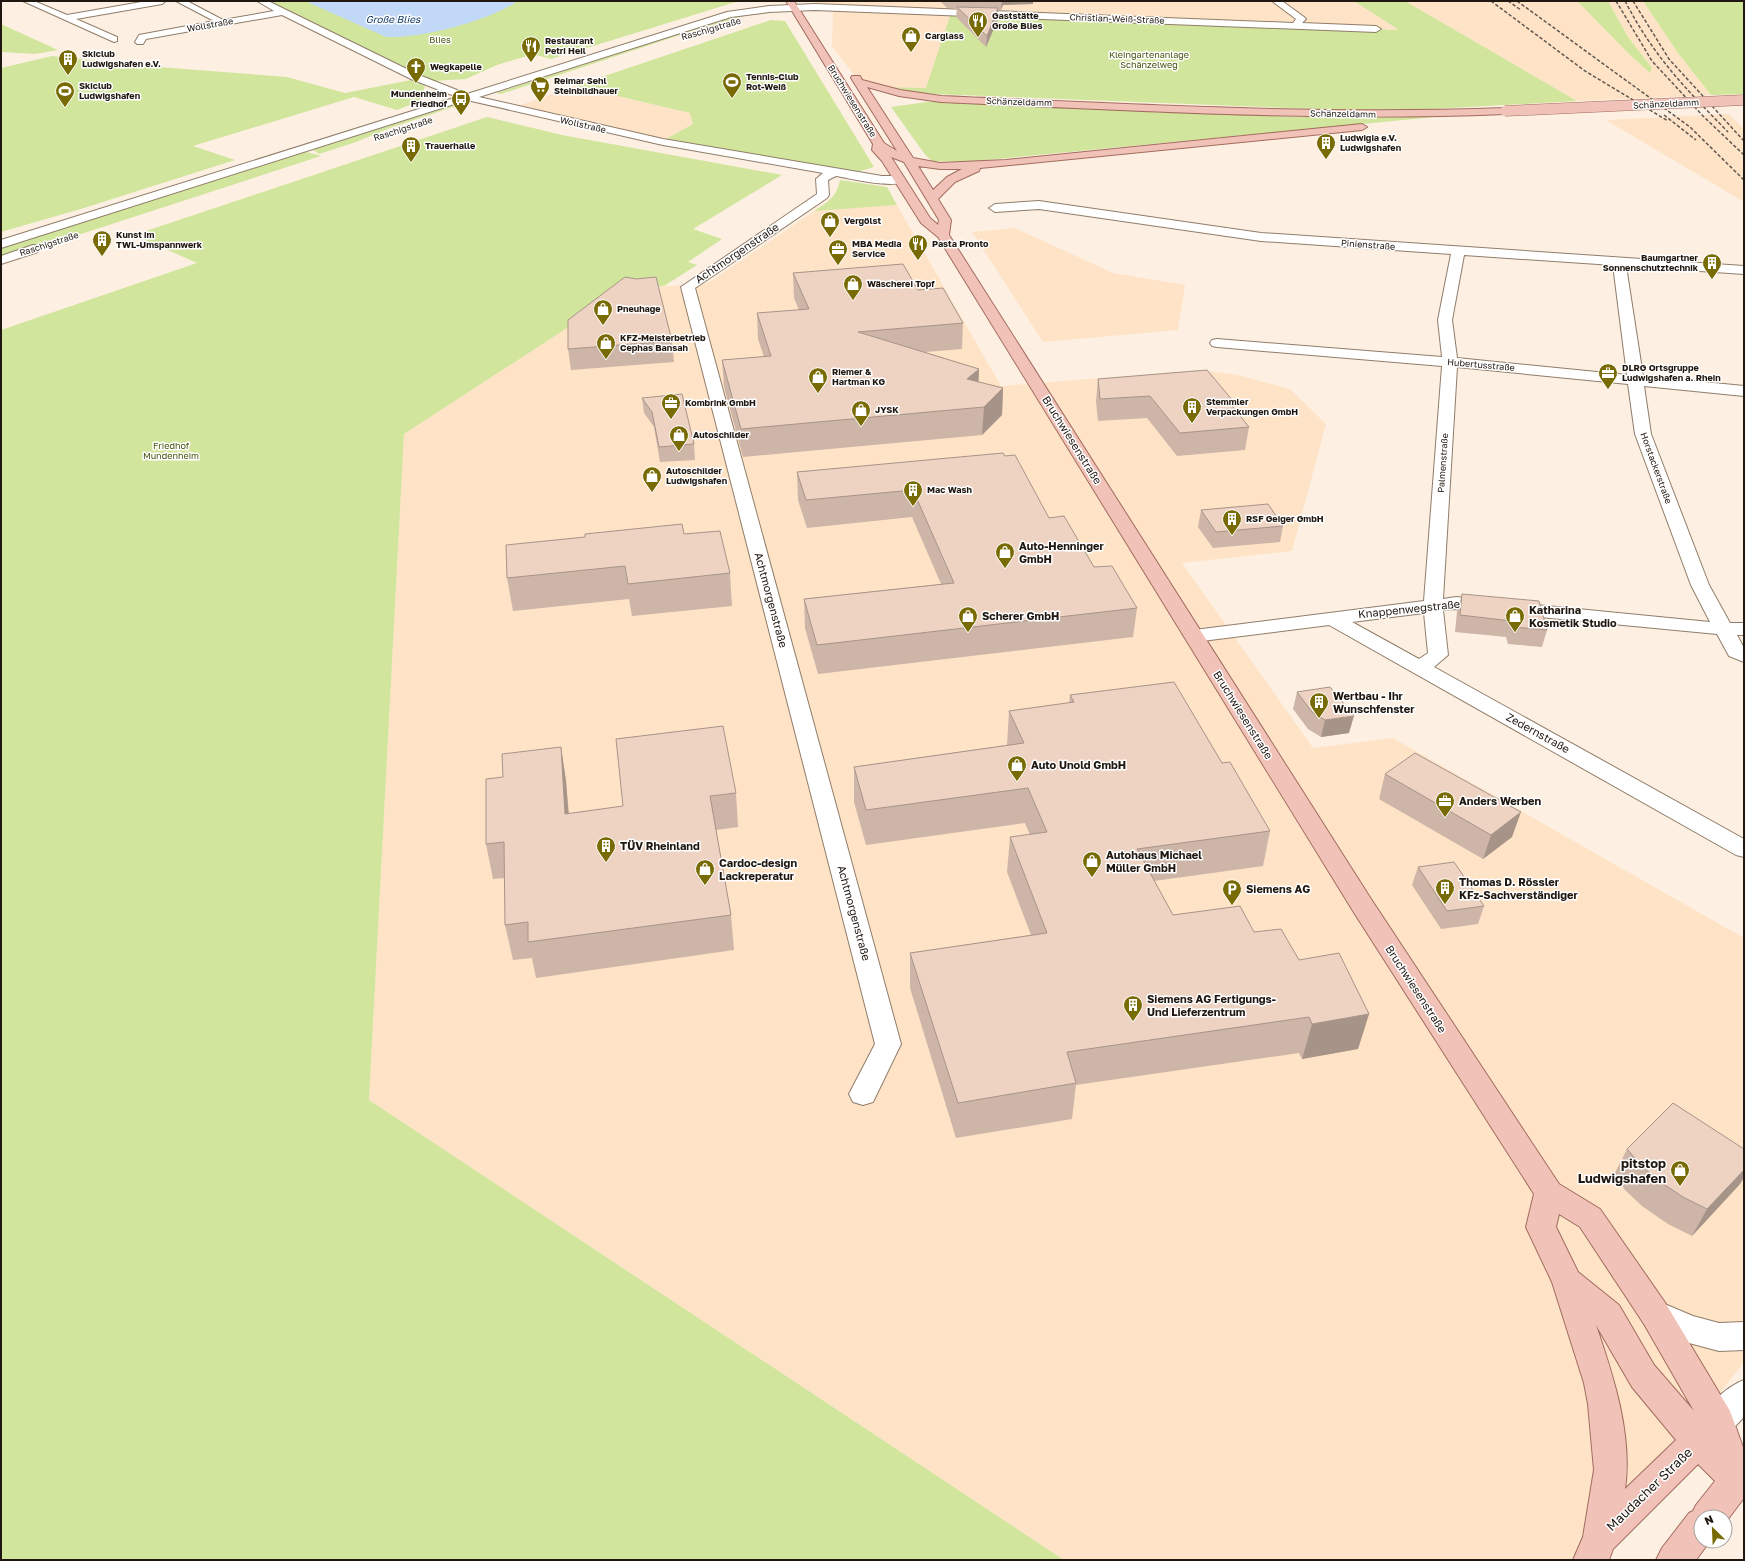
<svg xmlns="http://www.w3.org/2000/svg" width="1745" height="1561" font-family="'Golos Text',sans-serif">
<rect width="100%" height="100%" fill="#fdf0e2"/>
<path fill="#fee3c7" d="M814,1H1354L1399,30L951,16L926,88L873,87L859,82L832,46L833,10L829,4L816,3Z
M1405,1H1577L1629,54L1650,73L1652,68L1628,37L1608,1H1643L1678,53L1711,95L1577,101Z
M575,86L690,113L693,124L666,139L518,106Z
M1729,114L1744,129V202L1606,120Z
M897,205L1001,386L1201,370L1238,375L1290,389L1326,424L1292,551L1182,563L1313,748L1393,738L1744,938V1362L1591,1560H1064L369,1100L404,434L627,289L708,283L816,210Z
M1015,228L1113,273L1185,285L1178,330L1043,342L972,232Z"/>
<path fill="#d1e59c" d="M268,1H739L551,59L533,54L497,65L466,79L433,81Z
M1354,1H1405L1577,101L1433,109L1343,110L882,92L881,87L926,88L950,16L1399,30Z
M1577,1H1608L1628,37L1652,68L1650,73L1629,54Z
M1643,1H1744V94L1711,95L1678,53Z
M770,10L771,13L744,16L692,31L501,94L496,93L725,19Z
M771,20L785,21L874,167L857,172L666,139L693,124L690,113L575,86Z
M1,24L58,50L35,54L1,52Z
M52,56L158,67L287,77L345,93L411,80L425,86L421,98L418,102L397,110L354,97L193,146L235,160L84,208L1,232V68Z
M934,101L1296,117H1435L965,162L932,161L926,156L891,107Z
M455,105H459L390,128L356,142L319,154L312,149Z
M487,117L562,135L782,175L693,229L722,239L688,262L697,265L664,286L627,289L404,434L369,1100L1064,1560H1V330L197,263L134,235Z
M300,150L321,156L1,260V244Z
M840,180L887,187L897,205L814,211C829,201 836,198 840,180Z"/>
<path fill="#c1d9f7" d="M305,1H516V2C489,21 419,39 386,37Z"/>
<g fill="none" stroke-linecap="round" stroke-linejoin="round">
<defs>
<path id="minor" d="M23,1H34L67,15L147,1H166L162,4L76,19L117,37V41L114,42Z
M176,1H187L223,20L274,11L257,1H268L419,75L467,94L727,12L769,6L815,4L1293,23L1296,19L1272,1H1282L1304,17L1306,19L1302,23L1376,26L1381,29L1376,32L815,10L769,12L731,17L479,97L663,139L882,176H899L905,180C898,190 848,178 836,176L828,180L829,195L827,198L695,288L901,1044L873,1102L863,1105L853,1102L849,1094L875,1044L681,287L817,194L816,179L823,173L663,145L467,100L1,248V240L457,97L411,79L282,15L146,39L143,44H137L135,42L139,35L214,21Z
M1039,201L1261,233L1744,266V274L1626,266L1643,376L1744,386V396L1644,386L1651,434L1709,585L1730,623H1744V635H1737L1744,648V662L1729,656L1717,634L1456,609L1443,610L1448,655L1434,667L1744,839V857L1736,855L1329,625L1194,642L1187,640L1184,636L1187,632L1194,630L1424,601L1442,366L1217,347L1212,346L1210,343L1212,340L1217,339L1442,357L1438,320L1451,254L1261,241L1039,209L995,212L989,208L995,204ZM1464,255L1613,265L1627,375L1457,358L1452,320ZM1457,367L1628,384L1635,434L1691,585L1710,622L1456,597L1443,599ZM1424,613L1428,653L1419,659L1352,622Z
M33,245L38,246L40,249L38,252L1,264V256Z
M1655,1300L1693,1316L1719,1323L1744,1322V1350L1719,1351L1689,1343L1644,1324L1639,1314L1644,1304Z
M1744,1380V1417L1720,1442L1708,1447L1696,1442L1691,1431C1700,1412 1725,1387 1744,1380Z"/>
<path id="major" d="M786,1H794L884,143L897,151L851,78L852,76H860L862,80L900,90L941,96C1129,104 1317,115 1505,108L1510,111L1505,114C1317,122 1129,110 941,102L899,96L867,87L913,158L940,163L1006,160L1362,124L1367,127L1362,130L980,168L979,171L955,182L938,199L951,220L949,235L1371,899L1559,1184L1600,1209L1666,1304L1730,1411L1744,1450V1498L1725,1523V1517H1701V1541H1710L1696,1560H1656L1662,1548L1689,1513L1693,1511L1696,1505L1715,1481L1698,1464L1613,1549L1609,1560H1573L1583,1537L1594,1470L1588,1404L1584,1383L1552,1282L1526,1227L1534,1194L1353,911L938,237L921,223L882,161L872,150L873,144ZM891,157L904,162L939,220L938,225L930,218ZM918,166L940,169H962L947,177L933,190ZM1559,1214L1580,1227L1644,1324L1694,1411L1654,1365L1619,1305L1578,1272L1556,1227ZM1596,1325L1632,1387L1676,1440L1625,1489C1633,1435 1613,1375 1596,1325Z"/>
</defs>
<use href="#minor" stroke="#907d69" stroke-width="2"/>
<use href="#major" stroke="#a26c5e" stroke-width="2"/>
<use href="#minor" fill="#fff" fill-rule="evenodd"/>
<use href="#major" fill="#f1c2b8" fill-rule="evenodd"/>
<path stroke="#60574e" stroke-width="1.5" stroke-dasharray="3.5 2" stroke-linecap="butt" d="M1491,1L1585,71L1668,121
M1508,1L1521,10
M1517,1L1690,127L1744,180
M1616,1L1652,61L1703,116L1744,155
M1625,1C1654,57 1685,88 1728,132
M1633,1L1669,59L1744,141
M1664,115L1696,140"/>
<defs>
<path id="major-bridge" d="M1505,111L1744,100"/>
</defs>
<use href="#major-bridge" stroke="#a26c5e" stroke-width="11" stroke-linecap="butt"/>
<use href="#major-bridge" stroke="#f1c2b8" stroke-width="10"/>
</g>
<path fill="#cdb5a8" d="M918,1H1033V4L1003,5L1001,10H998V19L986,47L956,17L957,8H947L940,1L920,2Z
M793,273L918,290L963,323L962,349L925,352L979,369L978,382L1003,388L1002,415L982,435L743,457L724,387L722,360L764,357L758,339L757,313L799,310L794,298Z
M636,279L672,341L674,362L571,370L568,349Z
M1098,379L1232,406L1249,427L1245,450L1177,456L1147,418L1098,421L1096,401Z
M642,398L694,444L695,460L660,462L654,427L644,413Z
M1005,456L1049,518L1094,567L1137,608L1133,637L818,674L805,628L804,599L941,584L912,517L807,528L798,500L797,472Z
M1201,510L1283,526L1280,542L1213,548L1198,527Z
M684,534L730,573L732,606L632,616L629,599L513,611L507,578Z
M1462,594L1547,630L1542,647L1508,644L1506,637L1455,632L1457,611Z
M1297,692L1349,733L1321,737L1308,729L1293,709Z
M1070,695L1222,763L1270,831L1263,866L1154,881L1173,915L1254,932L1299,960L1369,1014L1358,1049L1302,1059L1299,1053L1076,1085L1072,1119L956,1138L910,988V953L1031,935L1007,872L1010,837L1030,835L1025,823L866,845L854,802V767L1007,745L1009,711L1069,703Z
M561,747L566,781L569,814L736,793L738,827L716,830L731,915L734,950L536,978L532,958L513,960L505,925V878L493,879L486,844L503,777Z
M1385,774L1512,837L1483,859L1379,799Z
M1418,867L1484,906L1478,924L1441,929L1412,885Z
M1627,1149H1744V1177L1740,1184L1692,1236L1668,1224L1642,1206L1625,1190L1614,1175Z"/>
<path fill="#a79488" d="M920,1H940L920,2Z
M1002,1H1033V4L1003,5L1001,10Z
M998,8V19L986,47L987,36Z
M979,369L978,395L967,379Z
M1003,388L1002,415L982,435L984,407Z
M1233,401L1230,424L1229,402Z
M1354,716L1349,733L1321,737L1325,720Z
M561,747L566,781L571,849L565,814Z
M1521,812L1512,837L1483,859L1491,835Z
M1369,1014L1358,1049L1302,1059L1312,1024Z
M1744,1170V1177L1740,1184L1692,1236L1707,1209Z"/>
<path fill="#eed3c3" stroke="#a79488" d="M957,7L998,8L987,36Z
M903,264L918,290L943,288L963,323L858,332L979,369L967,379L1003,388L984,407L741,429L722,360L771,356L757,313L809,309L793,273Z
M625,277L636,279L656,277L672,341L568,349V320Z
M1207,370L1233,401L1229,402L1249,427L1180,433L1150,396L1100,399L1098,379Z
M682,394L694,444L659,447L652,412L642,398Z
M1003,453L1005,456L1015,455L1049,518L1064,516L1094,567L1112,566L1137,608L817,645L804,599L954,583L913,490L806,500L797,472Z
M1268,504L1283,526L1216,532L1201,510Z
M682,524L684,534L720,531L730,573L628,584L625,566L507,578L506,545L585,537V534Z
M1462,594L1539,601L1547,630L1513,627L1512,621L1460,615Z
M1174,682L1222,763L1230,762L1270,831L1137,849L1173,915L1240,906L1254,932L1281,929L1299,960L1339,953L1369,1014L1312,1024L1309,1017L1067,1052L1076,1083L958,1103L910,953L1047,933L1010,837L1047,832L1028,788L866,810L854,767L1024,743L1009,711L1074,702L1070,695Z
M1330,687L1354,716L1325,720L1312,712L1297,692Z
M723,726L736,793L710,796L731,915L528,942V922L505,925L504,842L486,844V779L503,777L502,754L561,747L565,814L623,806L616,739Z
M1415,753L1521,812L1491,835L1385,774Z
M1454,862L1484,906L1447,911L1418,867Z
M1673,1103L1744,1149V1170L1707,1209L1683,1197L1656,1179L1639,1163L1627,1149Z"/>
<defs>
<symbol id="restaurant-pin" viewBox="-11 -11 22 30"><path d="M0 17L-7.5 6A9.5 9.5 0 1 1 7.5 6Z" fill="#796b03" stroke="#fff"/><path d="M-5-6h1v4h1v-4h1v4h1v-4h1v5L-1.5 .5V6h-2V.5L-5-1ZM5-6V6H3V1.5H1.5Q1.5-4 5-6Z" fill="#fff"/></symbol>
<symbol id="shop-pin" viewBox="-11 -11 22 30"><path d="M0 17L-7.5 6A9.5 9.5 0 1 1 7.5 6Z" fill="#796b03" stroke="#fff"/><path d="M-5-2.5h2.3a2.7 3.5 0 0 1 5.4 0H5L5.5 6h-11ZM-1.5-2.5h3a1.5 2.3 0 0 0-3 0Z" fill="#fff"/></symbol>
<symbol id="building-pin" viewBox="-11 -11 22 30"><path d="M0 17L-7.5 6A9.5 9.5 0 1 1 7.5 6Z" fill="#796b03" stroke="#fff"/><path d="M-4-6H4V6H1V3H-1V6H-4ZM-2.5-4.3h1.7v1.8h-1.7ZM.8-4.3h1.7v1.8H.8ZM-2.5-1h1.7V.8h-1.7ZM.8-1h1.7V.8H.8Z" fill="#fff"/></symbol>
<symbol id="church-pin" viewBox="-11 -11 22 30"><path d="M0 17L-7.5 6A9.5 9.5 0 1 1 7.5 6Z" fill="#796b03" stroke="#fff"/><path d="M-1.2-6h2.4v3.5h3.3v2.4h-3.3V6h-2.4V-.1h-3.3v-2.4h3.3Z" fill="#fff"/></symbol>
<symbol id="stadium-pin" viewBox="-11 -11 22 30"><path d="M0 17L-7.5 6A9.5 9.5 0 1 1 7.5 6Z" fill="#796b03" stroke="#fff"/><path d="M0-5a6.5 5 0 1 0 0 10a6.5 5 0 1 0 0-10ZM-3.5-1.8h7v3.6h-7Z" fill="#fff"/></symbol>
<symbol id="supermarket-pin" viewBox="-11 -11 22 30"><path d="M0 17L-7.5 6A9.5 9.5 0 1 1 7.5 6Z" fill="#796b03" stroke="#fff"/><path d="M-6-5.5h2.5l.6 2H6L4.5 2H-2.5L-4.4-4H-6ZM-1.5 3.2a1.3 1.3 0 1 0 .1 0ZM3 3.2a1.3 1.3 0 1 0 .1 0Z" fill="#fff"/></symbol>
<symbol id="bus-pin" viewBox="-11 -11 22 30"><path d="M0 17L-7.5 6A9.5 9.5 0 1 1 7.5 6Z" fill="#796b03" stroke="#fff"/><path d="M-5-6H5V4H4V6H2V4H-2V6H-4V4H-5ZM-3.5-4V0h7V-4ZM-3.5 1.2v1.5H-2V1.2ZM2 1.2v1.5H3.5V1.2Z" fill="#fff"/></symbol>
<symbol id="office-pin" viewBox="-11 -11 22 30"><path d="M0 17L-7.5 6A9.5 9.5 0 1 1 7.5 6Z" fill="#796b03" stroke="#fff"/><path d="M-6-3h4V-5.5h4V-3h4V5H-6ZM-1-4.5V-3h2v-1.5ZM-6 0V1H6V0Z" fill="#fff"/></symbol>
<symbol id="parking-pin" viewBox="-11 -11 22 30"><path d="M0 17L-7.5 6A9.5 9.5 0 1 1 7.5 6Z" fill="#796b03" stroke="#fff"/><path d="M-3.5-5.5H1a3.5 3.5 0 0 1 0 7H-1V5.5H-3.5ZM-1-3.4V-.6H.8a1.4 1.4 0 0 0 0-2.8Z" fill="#fff"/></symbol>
</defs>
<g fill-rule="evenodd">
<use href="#restaurant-pin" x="967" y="10" width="22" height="30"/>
<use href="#shop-pin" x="900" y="25" width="22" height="30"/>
<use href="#restaurant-pin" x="520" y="35" width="22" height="30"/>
<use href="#building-pin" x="57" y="48" width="22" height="30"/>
<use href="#church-pin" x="405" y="56" width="22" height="30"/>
<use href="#stadium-pin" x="721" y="71" width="22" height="30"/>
<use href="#supermarket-pin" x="529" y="75" width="22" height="30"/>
<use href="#stadium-pin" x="54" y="80" width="22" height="30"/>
<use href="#bus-pin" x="450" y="88" width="22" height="30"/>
<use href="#building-pin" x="1315" y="132" width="22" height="30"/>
<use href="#building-pin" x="400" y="135" width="22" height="30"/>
<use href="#shop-pin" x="819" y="210" width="22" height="30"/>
<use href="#building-pin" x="91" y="229" width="22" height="30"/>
<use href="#restaurant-pin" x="907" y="233" width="22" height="30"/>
<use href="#office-pin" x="827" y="238" width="22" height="30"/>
<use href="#building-pin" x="1701" y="252" width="22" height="30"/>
<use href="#shop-pin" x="842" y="273" width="22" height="30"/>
<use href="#shop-pin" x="592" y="298" width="22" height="30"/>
<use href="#shop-pin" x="595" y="332" width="22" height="30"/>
<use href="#office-pin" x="1597" y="362" width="22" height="30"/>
<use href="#shop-pin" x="807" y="366" width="22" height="30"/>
<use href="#office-pin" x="660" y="392" width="22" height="30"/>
<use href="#building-pin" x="1181" y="396" width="22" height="30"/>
<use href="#shop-pin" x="850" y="399" width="22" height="30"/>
<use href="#shop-pin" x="668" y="424" width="22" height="30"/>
<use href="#shop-pin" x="641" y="465" width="22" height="30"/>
<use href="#building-pin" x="902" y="479" width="22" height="30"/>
<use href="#building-pin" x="1221" y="508" width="22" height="30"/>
<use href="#shop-pin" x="994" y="541" width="22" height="30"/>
<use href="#shop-pin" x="957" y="605" width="22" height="30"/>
<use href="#shop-pin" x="1504" y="605" width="22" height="30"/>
<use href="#building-pin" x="1308" y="691" width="22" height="30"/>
<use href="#shop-pin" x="1006" y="754" width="22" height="30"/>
<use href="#office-pin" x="1434" y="790" width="22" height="30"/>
<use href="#building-pin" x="595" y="835" width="22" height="30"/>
<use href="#shop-pin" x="1081" y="850" width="22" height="30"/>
<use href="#shop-pin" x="694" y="858" width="22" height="30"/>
<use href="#building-pin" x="1434" y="877" width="22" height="30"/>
<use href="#parking-pin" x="1221" y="878" width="22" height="30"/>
<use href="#building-pin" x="1122" y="994" width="22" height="30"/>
<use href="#shop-pin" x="1669" y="1159" width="22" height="30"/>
</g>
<g text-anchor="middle" stroke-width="3" stroke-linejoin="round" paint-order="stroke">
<g font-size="9" font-weight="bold" fill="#1f1710" stroke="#fff" text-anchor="start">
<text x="992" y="19">Gaststätte<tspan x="992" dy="10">Große Blies</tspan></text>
<text x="925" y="39">Carglass</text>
<text x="545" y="44">Restaurant<tspan x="545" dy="10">Petri Heil</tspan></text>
<text x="82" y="57">Skiclub<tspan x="82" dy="10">Ludwigshafen e.V.</tspan></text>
<text x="430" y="70">Wegkapelle</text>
<text x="746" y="80">Tennis-Club<tspan x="746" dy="10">Rot-Weiß</tspan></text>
<text x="554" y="84">Reimar Sehl<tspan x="554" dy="10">Steinbildhauer</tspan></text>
<text x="79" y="89">Skiclub<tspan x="79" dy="10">Ludwigshafen</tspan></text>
<text x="447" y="97" text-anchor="end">Mundenheim<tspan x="447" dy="10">Friedhof</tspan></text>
<text x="1340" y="141">Ludwigia e.V.<tspan x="1340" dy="10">Ludwigshafen</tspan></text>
<text x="425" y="149">Trauerhalle</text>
<text x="844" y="224">Vergölst</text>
<text x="116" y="238">Kunst im<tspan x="116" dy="10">TWL-Umspannwerk</tspan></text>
<text x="852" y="247">MBA Media<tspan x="852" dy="10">Service</tspan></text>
<text x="932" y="247">Pasta Pronto</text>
<text x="1698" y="261" text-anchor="end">Baumgartner<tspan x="1698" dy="10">Sonnenschutztechnik</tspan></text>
<text x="867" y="287">Wäscherei Topf</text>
<text x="617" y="312">Pneuhage</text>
<text x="620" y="341">KFZ-Meisterbetrieb<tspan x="620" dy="10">Cephas Bansah</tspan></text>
<text x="1622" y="371">DLRG Ortsgruppe<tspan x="1622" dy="10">Ludwigshafen a. Rhein</tspan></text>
<text x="832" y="375">Riemer &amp;<tspan x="832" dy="10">Hartman KG</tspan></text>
<text x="1206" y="405">Stemmler<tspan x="1206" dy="10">Verpackungen GmbH</tspan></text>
<text x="685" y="406">Kombrink GmbH</text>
<text x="875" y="413">JYSK</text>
<text x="693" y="438">Autoschilder</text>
<text x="666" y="474">Autoschilder<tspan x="666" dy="10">Ludwigshafen</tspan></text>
<text x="927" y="493">Mac Wash</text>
<text x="1246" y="522">RSF Geiger GmbH</text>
</g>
<g font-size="9" fill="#1f1710" stroke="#fff">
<text transform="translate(1117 19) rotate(2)" y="3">Christian-Weiß-Straße</text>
<text transform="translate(210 25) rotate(-10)" y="3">Wollstraße</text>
<text transform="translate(711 29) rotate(-16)" y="3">Raschigstraße</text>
<text transform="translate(852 101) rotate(58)" y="3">Bruchwiesenstraße</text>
<text transform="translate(1019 102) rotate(2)" y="3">Schänzeldamm</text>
<text transform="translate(1666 104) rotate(-3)" y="3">Schänzeldamm</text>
<text transform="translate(1343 114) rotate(1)" y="3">Schänzeldamm</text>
<text transform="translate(583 125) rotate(13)" y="3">Wollstraße</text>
<text transform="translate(403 129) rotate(-18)" y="3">Raschigstraße</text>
<text transform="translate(49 244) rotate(-18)" y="3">Raschigstraße</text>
<text transform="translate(1368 245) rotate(4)" y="3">Pinienstraße</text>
<text transform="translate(1481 365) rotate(5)" y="3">Hubertusstraße</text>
<text transform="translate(1443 463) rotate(-86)" y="3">Palmenstraße</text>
<text transform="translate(1656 468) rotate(70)" y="3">Horstackerstraße</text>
</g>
<g font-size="9" fill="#45530e" stroke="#fff">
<text x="440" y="43">Blies</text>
<text x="1149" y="58">Kleingartenanlage<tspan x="1149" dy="10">Schänzelweg</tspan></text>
<text x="171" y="449">Friedhof<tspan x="171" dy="10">Mundenheim</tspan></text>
</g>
<g font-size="10" font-style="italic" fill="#0e3865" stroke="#fff">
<text x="393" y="23">Große Blies</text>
</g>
<g font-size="11" fill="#1f1710" stroke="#fff">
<text transform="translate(737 253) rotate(-34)" y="4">Achtmorgenstraße</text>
<text transform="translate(1072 440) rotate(58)" y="4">Bruchwiesenstraße</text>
<text transform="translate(771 600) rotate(75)" y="4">Achtmorgenstraße</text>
<text transform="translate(1409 609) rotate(-6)" y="4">Knappenwegstraße</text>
<text transform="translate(1243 715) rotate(58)" y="4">Bruchwiesenstraße</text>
<text transform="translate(1538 733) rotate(29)" y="4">Zedernstraße</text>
<text transform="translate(854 913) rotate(75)" y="4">Achtmorgenstraße</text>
<text transform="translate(1416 989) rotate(57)" y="4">Bruchwiesenstraße</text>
</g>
<g font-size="11" font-weight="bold" fill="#1f1710" stroke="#fff" text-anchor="start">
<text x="1019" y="550">Auto-Henninger<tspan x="1019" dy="13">GmbH</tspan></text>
<text x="1529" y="614">Katharina<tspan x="1529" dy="13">Kosmetik Studio</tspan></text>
<text x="982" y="620">Scherer GmbH</text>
<text x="1333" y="700">Wertbau - Ihr<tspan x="1333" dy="13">Wunschfenster</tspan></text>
<text x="1031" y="769">Auto Unold GmbH</text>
<text x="1459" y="805">Anders Werben</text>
<text x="620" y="850">TÜV Rheinland</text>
<text x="1106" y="859">Autohaus Michael<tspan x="1106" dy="13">Müller GmbH</tspan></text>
<text x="719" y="867">Cardoc-design<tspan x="719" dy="13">Lackreperatur</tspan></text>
<text x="1459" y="886">Thomas D. Rössler<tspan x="1459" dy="13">KFz-Sachverständiger</tspan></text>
<text x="1246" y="893">Siemens AG</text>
<text x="1147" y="1003">Siemens AG Fertigungs-<tspan x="1147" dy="13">Und Lieferzentrum</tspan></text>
</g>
<g font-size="13" font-weight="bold" fill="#1f1710" stroke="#fff" text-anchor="end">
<text x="1666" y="1168">pitstop<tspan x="1666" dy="15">Ludwigshafen</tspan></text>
</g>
<g font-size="13" fill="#1f1710" stroke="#fff">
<text transform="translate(1649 1489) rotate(-44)" y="5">Maudacher Straße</text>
</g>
</g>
<rect width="1745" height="1561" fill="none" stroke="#1f1710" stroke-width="4"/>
<g transform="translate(1713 1529) rotate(336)"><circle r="19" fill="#ffffff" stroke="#a5a29f"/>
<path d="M0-3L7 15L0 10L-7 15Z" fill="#796b03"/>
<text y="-6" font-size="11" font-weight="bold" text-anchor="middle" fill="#1f1710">N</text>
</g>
</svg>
